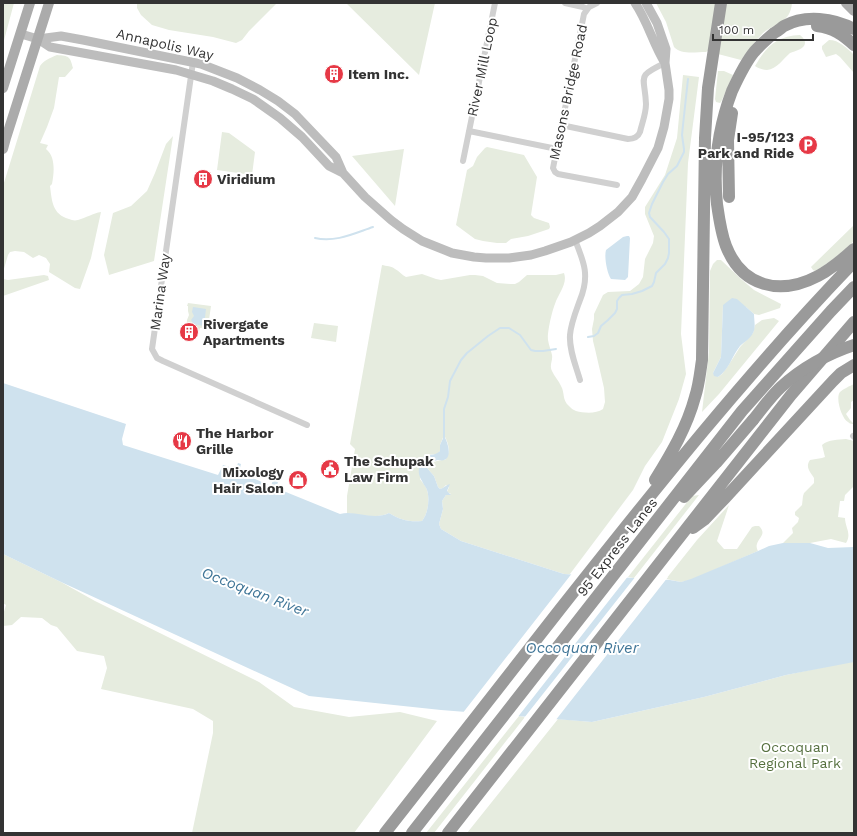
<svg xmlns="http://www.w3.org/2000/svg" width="857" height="836" font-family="'Work Sans',sans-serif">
<rect width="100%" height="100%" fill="#fff"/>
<path fill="#e6ecdf" d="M4,3H14L3,44V16Z
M137,3H277L249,31L242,40L236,43L213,37L169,30L152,25L141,15L137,8Z
M346,3H435L419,75Z
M656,3H716L709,50L706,52C696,52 681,55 674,47L666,22Z
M726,3H792C790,24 776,22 763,33C755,41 748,51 741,60L718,54Z
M800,35C802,37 805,39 805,43C805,49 795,51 790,53C783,59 777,69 767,70C763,70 758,68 755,66C766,47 776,36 800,35Z
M829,40C839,40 847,48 854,55V73L840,57L836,54L826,57L822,49V46Z
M57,55C69,56 70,56 73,68L65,77H59L54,108L47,127L40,143L48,145L46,149C56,157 54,173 52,184L50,186C52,201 52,214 69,219C72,220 74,221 78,220C86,218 93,213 101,212L91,258L80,289L75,288L49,272L50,264L46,258L39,255L33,258L24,252L15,251L10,252L8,255L3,272V186L40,66C44,60 50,58 57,55Z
M718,71H724L733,75L721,102L720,103L716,102L715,99Z
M683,75L699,77L688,163L681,334L686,374L679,399L662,442L645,466L633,490L570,574H564L461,541L441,529L439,524L443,509L442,501L446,495L451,494L447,492L449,487L446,485L443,488L440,489L438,487L434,476L427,468C431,462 437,460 445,460C451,452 449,444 444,435L440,445V451L438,454L425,455L420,479C422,482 426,486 427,490C430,499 428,514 422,521C409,522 400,520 389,513C377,519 359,515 347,513V496L355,449L350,444L382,265C386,266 392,266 395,269C399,271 402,275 406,277L422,274L436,279L441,280L470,275H475L483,276L497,283L510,284H515L519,282L527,275H556L564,273C568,284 558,294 555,304C552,311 547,333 548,340C549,346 551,350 552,355C553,361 549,365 552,371C554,376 559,381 561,386C565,393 562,400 569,406C571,408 573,410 576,411C584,413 596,414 603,409L605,402L604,388L595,349L593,341L592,329L594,319V314L603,295L608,292L630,291L639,284L643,277L645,259L653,243L654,236L645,214V207L665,175L677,138Z
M222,132L229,133L255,152L252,175L217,170Z
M173,136L154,261L109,275L104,255L113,213L131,206L147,191L155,173L166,144Z
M487,147L524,155L537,177L531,215L534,218L549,223L550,227L549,229L528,236L511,239L506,243H497L483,241L475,239L456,225L467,170L473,166L477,157L485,148Z
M404,149L395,206L352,156Z
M854,225V241C842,253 830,262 815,271L813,270L811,267L813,265Z
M717,260H721L741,279L754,290L781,304L780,308L759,315L754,314L746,307L723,305L721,357L713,373L718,377L722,374L728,366L740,347L753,333L755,325L762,320L774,318L779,321L719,394L702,412L709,352L710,271L713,264Z
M44,275L48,276L49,280L3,296V279L8,280Z
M188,303L211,306L208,327L200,328L199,331L186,329L187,320L189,315L188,311V306H187Z
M314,323L338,326L336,342L311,338Z
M854,384V400L851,402V408L846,414L850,420L854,424C852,424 850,424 848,422C842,419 835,398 840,392C843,389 850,386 854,384Z
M846,439L854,441V486L845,495L844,501H840L838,517L845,518C845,527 852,534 846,543L831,539L810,543H783L793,533L792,528L798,522L799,518L795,515V512L802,505L803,496L804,493L814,483V478C810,472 805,467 810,460L822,458L825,457L822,445C829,439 838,440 846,439Z
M699,495L634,578L628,577L692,496Z
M729,505L717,541L724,549H737L752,527L755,526H759C767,534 759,537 757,544C756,546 757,549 758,551L691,580L681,582L666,579L697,540Z
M3,554L61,582L95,601L259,682L294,707L349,717L400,712L437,721L354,833H192L213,733V721L193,709L101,689L107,668L104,656L77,651L57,627L51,625L42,618L21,617L12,625L3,626V615L6,605L3,603Z
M848,662H854V833H467L558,719L592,722L704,697L786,675Z
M519,716L525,717L434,833H426Z"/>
<path fill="#cfe2ee" d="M627,236H629L630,238L628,277L625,280L611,279C607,273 604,257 606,250L623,237Z
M732,298L737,299L754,314C754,320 756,328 753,333C751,338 744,342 740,346C732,356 729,370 718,377L714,376L713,373L721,357L723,305Z
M193,307L206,309L204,326L193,324L191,320L194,316L192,312Z
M3,383L126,424L122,439L123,445L218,475L223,465L236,469L238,463L241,464L240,468L248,470L246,475L271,486L275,474L280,476L276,488L340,514C356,510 373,521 389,513C400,520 409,522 422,521C428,514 430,499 427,490C426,487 423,484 422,481C416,472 419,463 425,455C431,455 436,455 440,451V445L444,436C447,440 453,457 444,460C442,461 440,460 438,460C433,461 429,464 427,468L434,476L438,487L440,489C444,488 446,485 450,484L447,491L451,495H446L442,501L443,509L439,524L441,529L461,541L564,574L670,580L681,582L691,579L758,551L769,546L783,543H810L828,548L854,547V662L786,675L704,697L592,722L441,710L309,696L61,582L3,554Z"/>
<path fill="#fff" d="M573,572L629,575L517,718L462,714Z
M636,576L668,577L555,721L524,718Z"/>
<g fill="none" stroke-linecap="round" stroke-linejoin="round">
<path stroke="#cfe2ee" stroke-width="2" d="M315,238C335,243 355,233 373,227
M588,337L594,336L598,333L601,326L608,320L615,313L617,309V301L619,298L622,295L632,294L642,291L652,286L654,282L656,273L665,264L668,258L669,253V239L664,232L650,217L649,213L652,204L663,182L668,174L677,166L684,152V149L682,135L683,125L688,79
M444,438V409L448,397L450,381L461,360L467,353L488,336L500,328H509L520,335L531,350L535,351H543L556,349"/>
<path stroke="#d0d0d0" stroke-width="6" d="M565,3L583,7L587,9
M597,3L589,7L584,14L553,168L555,172L558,174L617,185
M193,62L152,349L157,358L163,361L307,425
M561,125L628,139C634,139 638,137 640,132C642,123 646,114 646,104C645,76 635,77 665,63
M469,131L557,149
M463,161L495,3
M575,240C584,262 590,276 580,300C576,311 571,323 570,335C569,350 576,366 580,380
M853,436L854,437"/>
<path stroke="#bdbdbd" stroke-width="9" d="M635,3C648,22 653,44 665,63
M21,34L38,39L50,47L176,70L213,81L232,89L253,99L280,118L302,137L329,166L343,173
M38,39L61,36L83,40L201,64L237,78L260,90L278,101L295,114L336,157L343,173L365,197L391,220L403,229L422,241L452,253L474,257L486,258H509L531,255L545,251L571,242L589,233L600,226L618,212L632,197L642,179L658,148L664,127L669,99V90L665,63L666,49L657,23L646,3"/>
<path stroke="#ababab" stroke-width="10" d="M846,3L854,11
M3,88L30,3
M3,149L6,138L49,3"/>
<path stroke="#9a9a9a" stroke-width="12" d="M817,26C833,28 842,34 854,45
M854,29C834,18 805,14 784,26C781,28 778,31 774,33C767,39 760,45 754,52C745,63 738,78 732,91C718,128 713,165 717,204C719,218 721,233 726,246C742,287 780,296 818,276C831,269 843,259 854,249
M729,197L728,140L732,113
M655,480C671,454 687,427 695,397C699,385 700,373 702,360L705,138L708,88L721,3
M684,497L716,463L753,420
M693,528L704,520L725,498L833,381L841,373L854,365
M385,833C443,758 502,683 561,608C655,489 749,371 854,262
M412,833L742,411L831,311L854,287
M448,833L791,395L854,322"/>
<path stroke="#9a9a9a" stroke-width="12" d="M753,420C762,409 771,396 781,387C803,367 827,354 854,345"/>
</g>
<defs>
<symbol id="building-disc" viewBox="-11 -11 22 22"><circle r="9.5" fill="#e63946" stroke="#fff"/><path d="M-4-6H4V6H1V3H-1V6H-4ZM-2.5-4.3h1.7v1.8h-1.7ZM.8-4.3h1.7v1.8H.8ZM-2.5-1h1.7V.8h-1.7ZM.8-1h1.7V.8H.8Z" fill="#fff"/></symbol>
<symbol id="parking-disc" viewBox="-11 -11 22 22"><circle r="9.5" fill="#e63946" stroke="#fff"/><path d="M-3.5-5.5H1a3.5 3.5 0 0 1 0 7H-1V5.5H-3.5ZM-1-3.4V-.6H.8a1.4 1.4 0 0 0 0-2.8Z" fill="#fff"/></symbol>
<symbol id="restaurant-disc" viewBox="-11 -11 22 22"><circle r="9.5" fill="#e63946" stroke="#fff"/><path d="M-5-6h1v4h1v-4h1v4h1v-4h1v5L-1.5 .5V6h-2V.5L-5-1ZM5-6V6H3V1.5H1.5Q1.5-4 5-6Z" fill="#fff"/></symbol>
<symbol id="civic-disc" viewBox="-11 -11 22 22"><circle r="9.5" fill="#e63946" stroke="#fff"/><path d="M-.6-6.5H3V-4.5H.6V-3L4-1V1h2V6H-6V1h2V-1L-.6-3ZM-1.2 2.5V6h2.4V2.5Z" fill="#fff"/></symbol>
<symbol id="shop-disc" viewBox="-11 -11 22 22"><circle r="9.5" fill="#e63946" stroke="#fff"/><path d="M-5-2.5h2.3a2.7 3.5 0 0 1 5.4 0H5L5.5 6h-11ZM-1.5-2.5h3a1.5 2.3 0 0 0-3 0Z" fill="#fff"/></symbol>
</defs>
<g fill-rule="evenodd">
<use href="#building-disc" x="323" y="63" width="22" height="22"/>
<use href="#parking-disc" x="797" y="134" width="22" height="22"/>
<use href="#building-disc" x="192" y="168" width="22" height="22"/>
<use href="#building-disc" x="178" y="321" width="22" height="22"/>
<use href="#restaurant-disc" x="171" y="430" width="22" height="22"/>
<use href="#civic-disc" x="319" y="458" width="22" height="22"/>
<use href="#shop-disc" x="287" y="469" width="22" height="22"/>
</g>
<g text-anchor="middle" stroke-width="4" stroke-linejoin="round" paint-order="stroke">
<g font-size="14" fill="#333" stroke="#fff">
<text transform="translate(165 44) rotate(13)" y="5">Annapolis Way</text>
<text transform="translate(482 67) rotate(-78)" y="5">River Mill Loop</text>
<text transform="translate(568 92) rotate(-78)" y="5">Masons Bridge Road</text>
<text transform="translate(160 292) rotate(-82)" y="5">Marina Way</text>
<text transform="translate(617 547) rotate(-52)" y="5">95 Express Lanes</text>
</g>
<g font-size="14" font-weight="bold" fill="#333" stroke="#fff" text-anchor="start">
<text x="348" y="79">Item Inc.</text>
<text x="794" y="142" text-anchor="end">I-95/123<tspan x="794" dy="16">Park and Ride</tspan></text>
<text x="217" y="184">Viridium</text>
<text x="203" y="329">Rivergate<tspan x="203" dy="16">Apartments</tspan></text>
<text x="196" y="438">The Harbor<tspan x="196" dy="16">Grille</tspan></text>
<text x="344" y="466">The Schupak<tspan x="344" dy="16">Law Firm</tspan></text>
<text x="284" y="477" text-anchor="end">Mixology<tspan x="284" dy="16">Hair Salon</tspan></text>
</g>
<g font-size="14" fill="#56703f" stroke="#fff">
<text x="795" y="752">Occoquan<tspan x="795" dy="16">Regional Park</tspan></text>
</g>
<g font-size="15" font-style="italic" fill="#3f7597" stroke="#fff">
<text transform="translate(255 592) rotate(21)" y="5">Occoquan River</text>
<text x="582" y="653">Occoquan River</text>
</g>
</g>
<rect width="857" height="836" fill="none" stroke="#333333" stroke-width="8"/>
<path d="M713 34v6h100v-6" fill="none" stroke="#333333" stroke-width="2"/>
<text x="719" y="34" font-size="12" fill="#333333" stroke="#ffffff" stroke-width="3" paint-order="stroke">100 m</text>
</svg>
